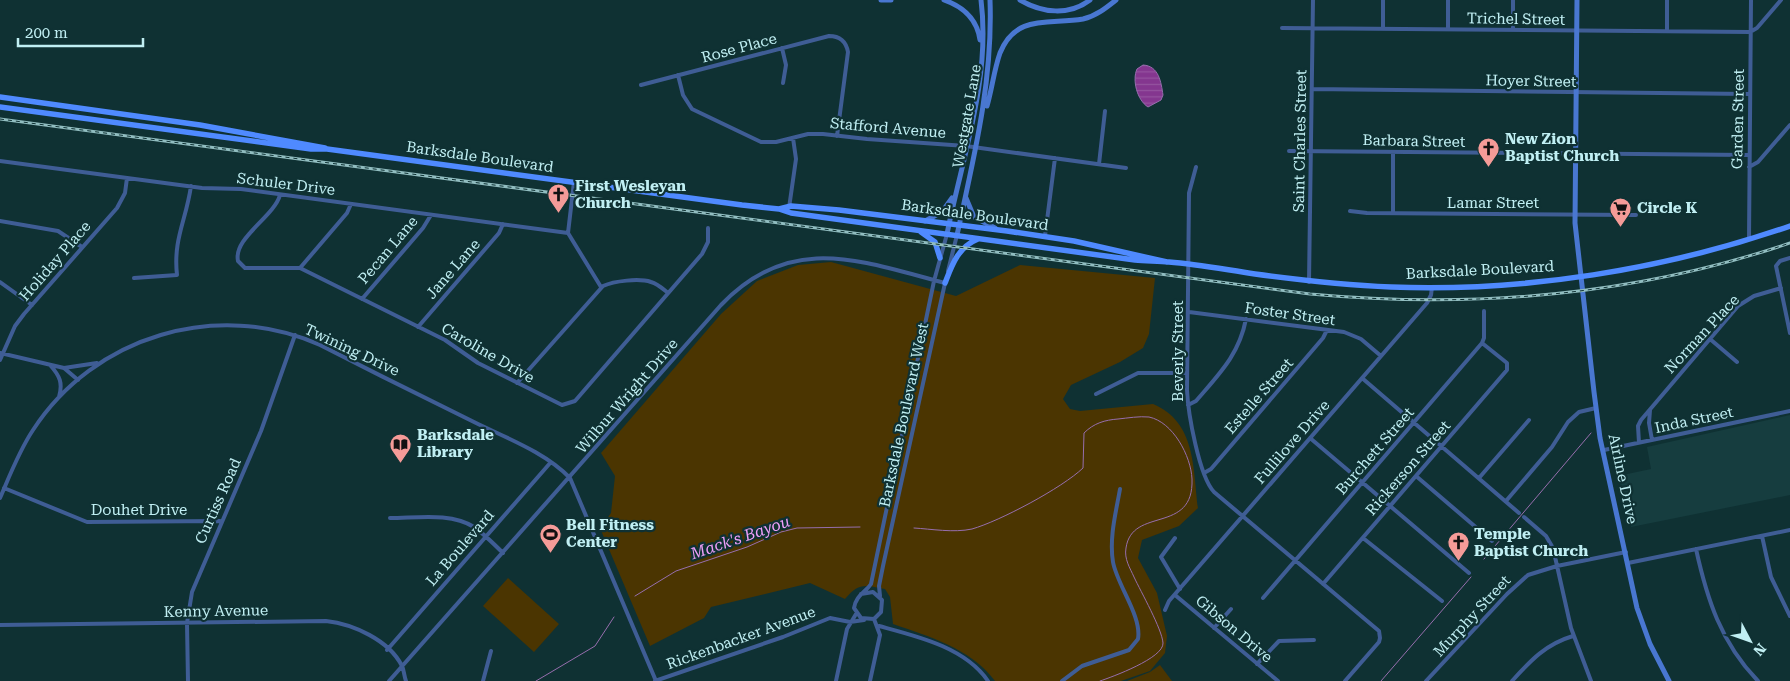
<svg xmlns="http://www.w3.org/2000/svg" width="1790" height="681" font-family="'Roboto Serif',serif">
<defs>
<pattern id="water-rules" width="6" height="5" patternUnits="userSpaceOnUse" patternTransform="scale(1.25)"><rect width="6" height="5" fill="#84368f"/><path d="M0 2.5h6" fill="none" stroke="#94539f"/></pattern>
</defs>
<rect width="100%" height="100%" fill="#0f3133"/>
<path fill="#163d3f" d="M1790,415V495L1631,527L1618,476L1651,469L1647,447Z"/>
<path fill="#4b3501" d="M831,262L956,296L1020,265L1155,278L1149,334L1143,348L1120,362L1071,385L1063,399L1070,409L1080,411L1153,404C1196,422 1193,468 1198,508L1179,526L1142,540L1138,558L1157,593L1167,636L1165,653L1150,671L1121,681H995C970,648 930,637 893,624L890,597L885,589C865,585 859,582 845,599L810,583L711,607L704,618L650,646L600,528L611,513L615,476L601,453L721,314L757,281L798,265Z
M508,578L559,624L534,652L483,606Z
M1160,665L1172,681H1127L1150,672Z"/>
<path fill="url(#water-rules)" stroke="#966ead" d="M1143,65C1159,66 1161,82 1163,95L1161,100L1148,107C1137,100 1132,80 1137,69Z"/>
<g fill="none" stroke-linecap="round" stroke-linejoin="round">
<path stroke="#966ead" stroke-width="1" d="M914,528C931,529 954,533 972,529C1000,521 1062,488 1083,468L1084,433C1094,423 1105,420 1118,419C1128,418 1139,416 1149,417C1173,422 1191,456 1192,479C1194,535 1132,506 1126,548C1124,559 1130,568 1134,577C1141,592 1162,629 1163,643C1164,658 1112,677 1100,681
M1484,559L1591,433
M635,596L676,571L747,547L781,532L797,528L860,527
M536,681L595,646L614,617
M1381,681L1471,577"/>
<path stroke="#3f5d95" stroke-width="4" d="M1282,28L1750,32L1757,28L1781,0
M1383,29V0
M1448,29V0
M1513,30V0
M1667,31V0
M782,48L786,65L783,83
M678,75L683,95L692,109L761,142H776L808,134H823L867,139L966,146L1126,168
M641,85L829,36C839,36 846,41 848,52L837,136
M1312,89L1750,94
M1289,151L1749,155
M0,161L202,188L241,189L568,233
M1099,164L1105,111
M1196,167L1189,193L1187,390C1188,413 1199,476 1214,492L1379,631L1380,638L1379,642L1345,681
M1749,167L1758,162L1790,125
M574,182L568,233L601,287
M280,195C274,217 233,238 238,261L245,268H300L445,340L478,363L562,405L575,401L702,254L708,242V228
M789,208L796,159L793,138
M1350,211L1367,213L1636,215
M1393,213V152
M0,221L58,231L82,247
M1045,236L1055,158
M1749,239L1751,0
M1790,258L1780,261L1776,266L1790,333
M300,268L347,213L351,204
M948,271L957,235
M134,278L177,275C173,239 186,221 191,186
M0,282L32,305
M1309,282L1313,0
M362,299L423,228L431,215
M1189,312L1344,332L1361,339L1381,356
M418,327L499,233L503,224
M1710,339L1737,362
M0,353L64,368L97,363
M0,360L15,326L24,314L117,208L125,193L127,178
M50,365C60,376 63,383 59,397
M64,368L78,380
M1362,378L1519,513
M517,383L603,286C614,281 639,278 651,282C658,284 663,289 668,293
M1096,394L1138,373H1187
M1188,405L1196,401C1219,374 1239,355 1246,319
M1650,410L1649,423L1652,440
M1310,438L1469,573
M1639,443L1638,426L1641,420L1738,306L1754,296L1781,288
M1604,450L1790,411
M1204,473L1211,469L1323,338L1327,330
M1416,476L1492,541
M1479,478L1529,420
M4,488L87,522L220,521
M0,498C10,475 19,451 33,430C94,336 217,299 320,345C371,371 423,397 474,422C506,438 545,452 570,478L656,681
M1506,501L1552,447L1568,422L1579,412L1596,408
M1524,517L1546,536L1553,548L1571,628L1591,681
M390,518C416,518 451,512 474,527C484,534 494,544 503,553
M1762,536L1771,577L1790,616
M1175,538L1161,557L1180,589
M1363,538L1442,601
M1696,549C1707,599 1721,643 1758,681
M1628,563L1790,530
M1323,584L1507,370V363L1482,343
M861,594L873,592L882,600L881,612L874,619L861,618L854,608C856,595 865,593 871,584L934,281L947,234
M1175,595L1278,681
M880,596L879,586L883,566L945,283
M1263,598L1482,343L1484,338V311
M1165,610L1169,601L1427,303L1431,295L1432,287
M0,625L326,621C353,624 389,640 402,666C404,670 404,676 406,681
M879,626C916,636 965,647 988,681
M1214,628L1231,609
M387,650L551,462
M1257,664L1279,641L1314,640
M188,681L187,623L192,592L261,431L295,335
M389,681L721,305C791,232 860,261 945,283
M483,681L491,651
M655,681L783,637L830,618L850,622L864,620
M836,681L847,629L856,614
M870,681L880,635L874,619
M1062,681L1082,666L1129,650L1138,639C1142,616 1117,585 1113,562C1109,538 1116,512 1120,489
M1426,681L1507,594L1528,575L1557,566L1626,552
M1512,681C1531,660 1546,644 1573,636"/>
<path stroke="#4977d1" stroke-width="5" d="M881,0H891
M944,0C964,7 977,19 980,40
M1020,0C1042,13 1069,16 1090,0
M1577,0L1575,223L1594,392L1600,438L1637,608L1650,644L1669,681
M987,106C992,89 994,70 1000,53C1016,13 1050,25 1083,19C1096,16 1106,8 1116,0
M966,198L974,217L995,228
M925,221L942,212L952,198
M947,234C962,158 991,79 981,0
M957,235C974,157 993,81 990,0"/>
<path stroke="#4f8aff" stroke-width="5.5" d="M0,97L200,125L325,148
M0,107L311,149H327L742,205L779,209L791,206L839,210L1007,231L1074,241L1167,262
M779,209L791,213L1135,260C1146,261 1158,261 1169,262C1198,264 1227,270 1255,274C1300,280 1345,285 1391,287C1525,292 1663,270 1790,226
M921,232L935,242L940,258
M945,283C952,265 958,247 978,239"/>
<defs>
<path id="rail" d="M0,119L1310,294C1473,309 1634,296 1790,243"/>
</defs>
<use href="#rail" stroke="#91bdc0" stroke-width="3"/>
<use href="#rail" stroke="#0f3133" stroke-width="1" stroke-dasharray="4" stroke-linecap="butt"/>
</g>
<defs>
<symbol id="church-pin" viewBox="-11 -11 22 30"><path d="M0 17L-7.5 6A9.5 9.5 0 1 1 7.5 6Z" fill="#f59b98" stroke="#0f3133"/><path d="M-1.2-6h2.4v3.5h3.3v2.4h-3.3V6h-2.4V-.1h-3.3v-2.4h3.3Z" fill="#111"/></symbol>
<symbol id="supermarket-pin" viewBox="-11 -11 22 30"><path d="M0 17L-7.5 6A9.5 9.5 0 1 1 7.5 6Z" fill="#f59b98" stroke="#0f3133"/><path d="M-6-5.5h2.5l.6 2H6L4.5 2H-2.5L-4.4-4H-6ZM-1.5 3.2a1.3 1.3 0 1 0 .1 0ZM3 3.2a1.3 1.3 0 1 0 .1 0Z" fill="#111"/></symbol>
<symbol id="library-pin" viewBox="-11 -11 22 30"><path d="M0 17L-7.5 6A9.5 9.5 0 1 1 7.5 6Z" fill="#f59b98" stroke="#0f3133"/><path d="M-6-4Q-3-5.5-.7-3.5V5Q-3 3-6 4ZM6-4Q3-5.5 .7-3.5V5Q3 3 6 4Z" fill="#111"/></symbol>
<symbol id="stadium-pin" viewBox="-11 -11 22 30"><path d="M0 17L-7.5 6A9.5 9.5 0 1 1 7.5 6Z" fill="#f59b98" stroke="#0f3133"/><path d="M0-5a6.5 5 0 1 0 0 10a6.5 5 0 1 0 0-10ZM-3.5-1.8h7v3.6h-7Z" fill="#111"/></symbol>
</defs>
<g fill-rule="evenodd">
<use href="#church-pin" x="1476" y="136" width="25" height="34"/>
<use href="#church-pin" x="546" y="182" width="25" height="34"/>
<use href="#supermarket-pin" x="1608" y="196" width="25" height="34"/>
<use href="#library-pin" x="388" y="432" width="25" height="34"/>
<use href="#stadium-pin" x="538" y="522" width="25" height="34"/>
<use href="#church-pin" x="1446" y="530" width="25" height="34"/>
</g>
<g text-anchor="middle" stroke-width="4.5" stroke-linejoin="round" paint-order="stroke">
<g font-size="15" fill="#c0eff3" stroke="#0f3133">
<text transform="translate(1516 19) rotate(1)" y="5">Trichel Street</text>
<text transform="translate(739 48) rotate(-15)" y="5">Rose Place</text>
<text transform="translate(1531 81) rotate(1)" y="5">Hoyer Street</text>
<text transform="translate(967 116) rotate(-80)" y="5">Westgate Lane</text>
<text transform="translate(1738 119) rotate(-89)" y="5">Garden Street</text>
<text transform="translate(888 128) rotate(5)" y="5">Stafford Avenue</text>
<text transform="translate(1300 141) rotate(-89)" y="5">Saint Charles Street</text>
<text transform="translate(1414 141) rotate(1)" y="5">Barbara Street</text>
<text transform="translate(480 157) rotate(8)" y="5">Barksdale Boulevard</text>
<text transform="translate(286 184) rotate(7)" y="5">Schuler Drive</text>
<text x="1493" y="208">Lamar Street</text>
<text transform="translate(975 215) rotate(8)" y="5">Barksdale Boulevard</text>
<text transform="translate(388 250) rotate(-50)" y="5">Pecan Lane</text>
<text transform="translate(55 261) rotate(-49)" y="5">Holiday Place</text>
<text transform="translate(453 269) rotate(-49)" y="5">Jane Lane</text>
<text transform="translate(1480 270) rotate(-3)" y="5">Barksdale Boulevard</text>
<text transform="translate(1290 314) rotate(8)" y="5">Foster Street</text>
<text transform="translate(1702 334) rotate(-47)" y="5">Norman Place</text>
<text transform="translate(352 350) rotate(25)" y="5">Twining Drive</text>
<text transform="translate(1178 351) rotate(-90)" y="5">Beverly Street</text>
<text transform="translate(488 353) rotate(30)" y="5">Caroline Drive</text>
<text transform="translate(627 396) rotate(-49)" y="5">Wilbur Wright Drive</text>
<text transform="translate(1259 396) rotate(-49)" y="5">Estelle Street</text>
<text transform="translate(904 415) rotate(-78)" y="5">Barksdale Boulevard West</text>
<text transform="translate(1694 420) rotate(-12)" y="5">Inda Street</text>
<text transform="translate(1292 442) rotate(-49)" y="5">Fullilove Drive</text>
<text transform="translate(1375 451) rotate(-49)" y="5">Burchett Street</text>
<text transform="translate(1408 468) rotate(-49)" y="5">Rickerson Street</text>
<text transform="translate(1623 479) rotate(78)" y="5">Airline Drive</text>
<text transform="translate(218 501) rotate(-66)" y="5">Curtiss Road</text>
<text x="139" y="515">Douhet Drive</text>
<text transform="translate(460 548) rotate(-49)" y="5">La Boulevard</text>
<text transform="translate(216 611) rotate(-1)" y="5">Kenny Avenue</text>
<text transform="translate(1472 616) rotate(-47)" y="5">Murphy Street</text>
<text transform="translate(1234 629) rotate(40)" y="5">Gibson Drive</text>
<text transform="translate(741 638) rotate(-20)" y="5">Rickenbacker Avenue</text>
</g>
<g font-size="15" font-weight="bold" fill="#c0eff3" stroke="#0f3133" text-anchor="start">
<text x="1505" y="144">New Zion<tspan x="1505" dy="17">Baptist Church</tspan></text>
<text x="575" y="191">First Wesleyan<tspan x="575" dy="17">Church</tspan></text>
<text x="1637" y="213">Circle K</text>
<text x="417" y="440">Barksdale<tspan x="417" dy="17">Library</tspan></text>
<text x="566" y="530">Bell Fitness<tspan x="566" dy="17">Center</tspan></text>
<text x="1474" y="539">Temple<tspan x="1474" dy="17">Baptist Church</tspan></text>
</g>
<g font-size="16" font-style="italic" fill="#ef9ffa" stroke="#0f3133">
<text transform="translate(740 537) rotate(-19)" y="6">Mack's Bayou</text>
</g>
</g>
<g transform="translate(1750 641) rotate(131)" stroke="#0f3133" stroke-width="4" paint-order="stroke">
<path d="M0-4L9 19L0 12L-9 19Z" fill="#c0eff3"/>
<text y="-8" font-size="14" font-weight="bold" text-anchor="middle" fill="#c0eff3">N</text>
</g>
<path d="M18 38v8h125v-8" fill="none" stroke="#c0eff3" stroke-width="2.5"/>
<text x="25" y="38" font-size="15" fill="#c0eff3" stroke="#0f3133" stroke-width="4" paint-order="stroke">200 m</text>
</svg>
